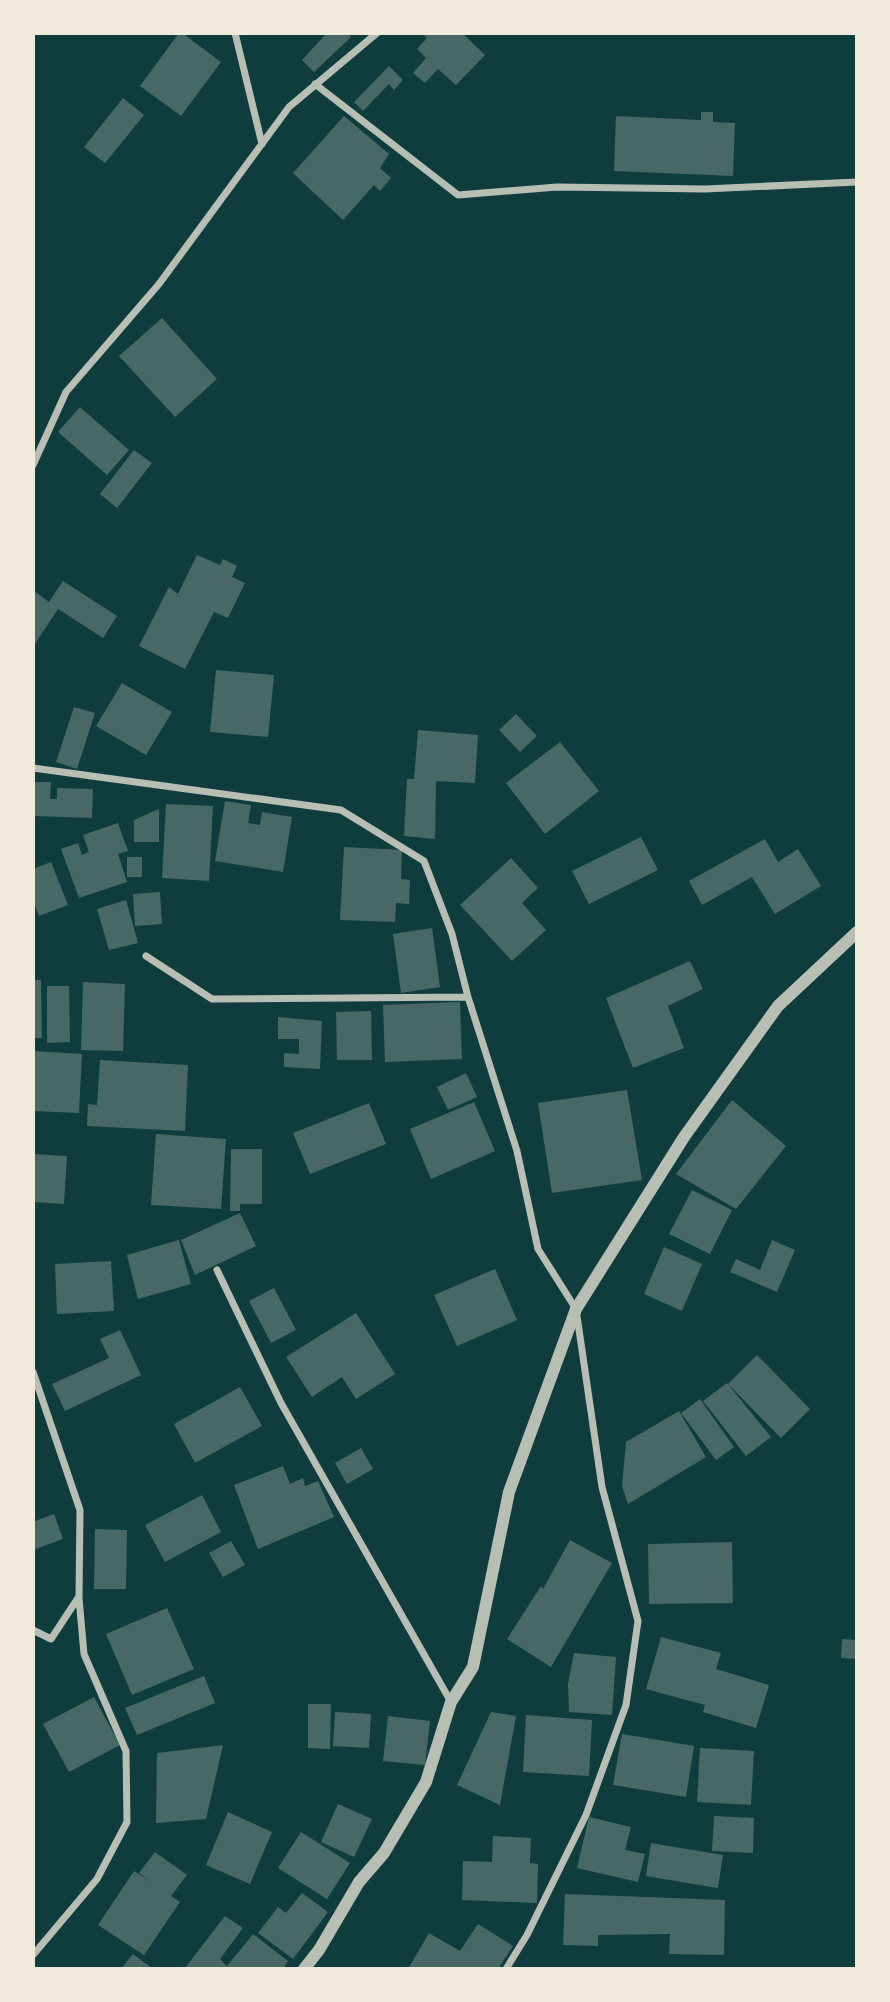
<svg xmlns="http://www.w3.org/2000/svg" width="890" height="2002" font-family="'Varela Round',sans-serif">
<rect width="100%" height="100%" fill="#0f3d3e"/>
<path fill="#486865" d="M179,33H182L221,62L181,116L140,86Z
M327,33H347L351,37L314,72L302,60Z
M422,33H462L485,55L456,85L438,69L425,83L413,73L426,58L417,49L427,38Z
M389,66L403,80L394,90L389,84L363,111L354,102Z
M123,98L144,115L105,163L84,147Z
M701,112H713V122L735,123L733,176L614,171L616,116L701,120Z
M344,116L389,154L380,168L391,178L380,191L374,185L343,220L293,173Z
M162,318L217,379L175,417L119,356Z
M80,407L129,450L107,475L58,432Z
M134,450L152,463L117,508L100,494Z
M197,555L220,565L223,559L237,566L232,577L245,583L228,618L214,612L185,669L139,646L169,587L178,594Z
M63,581L117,616L103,638L58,609L33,647V590L49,602Z
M216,670L274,675L268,737L210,732Z
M122,683L172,712L146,755L96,726Z
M74,707L95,713L77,769L56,762Z
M516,714L537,736L520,752L499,730Z
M418,730L478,735L475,783L436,781L435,839L404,836L407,779H414Z
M560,742L599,791L545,834L506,783Z
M33,782H51L50,799H57V788L93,789L92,818L33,816Z
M225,801L251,805L248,823L260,825L262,812L292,817L283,872L215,861Z
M166,804L213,806L209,881L162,878Z
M159,809V842H134V820Z
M118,823L128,851L118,854L127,882L79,898L61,849L78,843L82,855L89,852L83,835Z
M641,837L658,870L589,904L572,871Z
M765,839L778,862L798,849L821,886L775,914L752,877L702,905L689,881Z
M344,847L402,850L401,879L410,880L409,904L396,903L395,922L340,920Z
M127,857H142V877H127Z
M511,858L538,888L522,903L546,930L512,961L460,905Z
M51,862L68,905L39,916L33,900V869Z
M160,892L162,924L135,926L133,894Z
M126,900L138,943L109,950L97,909Z
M432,928L440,987L401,993L393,934Z
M690,961L703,989L668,1006L684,1048L633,1068L606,998Z
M33,980H41L42,1038H33Z
M83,982L125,984L123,1051L81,1050Z
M47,986H69L70,1042L47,1043Z
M460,1002L462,1059L385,1062L383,1005Z
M371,1011L372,1060H337L336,1012Z
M278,1017L322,1021L320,1069L284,1067V1053L299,1054V1039H278Z
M33,1051L82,1054L79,1113L33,1111Z
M100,1060L188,1065L185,1131L87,1126L88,1104L97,1105Z
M466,1073L477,1097L448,1110L437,1087Z
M627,1090L642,1180L552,1193L538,1103Z
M732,1100L786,1146L736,1209L676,1174Z
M474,1102L495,1151L431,1179L410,1129Z
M369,1103L386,1144L310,1174L293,1133Z
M156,1134L226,1139L221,1209L151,1205Z
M231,1149H262V1204H240V1211H230Z
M33,1154L67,1156L64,1204L33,1202Z
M692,1190L732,1210L710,1254L669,1234Z
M240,1213L256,1246L195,1275L181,1240Z
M179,1240L191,1284L138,1299L127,1255Z
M772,1240L795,1250L777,1292L730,1272L736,1259L760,1270Z
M664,1247L702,1264L682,1311L644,1294Z
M111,1261L114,1311L57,1314L55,1264Z
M495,1269L517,1320L457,1346L434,1295Z
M274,1288L296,1330L271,1343L249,1301Z
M356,1313L395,1374L356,1399L342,1377L312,1397L286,1357Z
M120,1330L141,1375L65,1411L52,1384L109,1358L100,1339Z
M757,1355L810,1409L781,1438L728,1384Z
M727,1383L771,1437L746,1456L703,1401Z
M240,1387L262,1426L195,1463L174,1424Z
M700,1399L734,1447L716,1460L681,1413Z
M679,1411L706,1457L628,1504L622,1486L626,1442Z
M361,1448L373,1469L347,1484L335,1463Z
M283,1466L290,1484L303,1478L305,1486L318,1481L334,1517L258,1549L234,1485Z
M202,1495L221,1532L165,1562L145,1525Z
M54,1514L63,1539L33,1550V1522Z
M95,1529L127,1530L126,1589H94Z
M570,1540L612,1563L551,1667L507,1639L541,1586L543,1589Z
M231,1541L245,1565L223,1577L209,1553Z
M732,1542L733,1603L649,1604L648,1544Z
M167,1608L194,1669L132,1695L106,1634Z
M661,1637L721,1653L716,1669L769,1685L756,1728L703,1712L705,1705L646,1689Z
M842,1639L857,1640V1659L841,1658Z
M574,1653L616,1657L612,1715L569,1712L568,1684Z
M204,1676L215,1703L137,1735L125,1708Z
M94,1697L120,1745L69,1772L43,1724Z
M308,1704H331L330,1749L308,1748Z
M335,1712L371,1714L369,1748L333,1746Z
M491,1712L516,1716L500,1805L457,1785Z
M526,1715L592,1720L589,1776L523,1772Z
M388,1716L430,1721L425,1765L383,1761Z
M622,1734L694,1746L686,1797L613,1785Z
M223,1745L206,1819L156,1823L157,1753Z
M700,1748L754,1751L751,1805L697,1802Z
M338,1804L372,1819L354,1857L321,1842Z
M228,1812L272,1832L250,1884L206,1865Z
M714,1816L754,1818L753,1853L712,1851Z
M589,1817L631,1827L625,1850L645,1854L638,1882L577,1868Z
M301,1832L350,1863L327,1899L278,1868Z
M493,1836L531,1838L530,1863L538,1864L537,1903L462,1900L463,1861L492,1862Z
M651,1843L723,1855L718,1888L646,1876Z
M155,1852L187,1875L171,1896L180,1902L144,1955L98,1925L134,1871L149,1881L139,1873Z
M302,1893L328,1912L293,1959L258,1933L278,1907L286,1913Z
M565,1894L725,1900L724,1955L669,1954L670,1934L598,1935V1946L563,1945Z
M225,1916L243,1928L220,1959L227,1966L253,1934L288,1961L283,1969L185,1968Z
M478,1924L513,1946L498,1969H408L429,1933L460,1951Z
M133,1954L153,1969H121Z"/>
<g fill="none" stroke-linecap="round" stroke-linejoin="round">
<path stroke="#b8beb3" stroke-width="7" d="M235,33L262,144
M315,84L458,195L557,187L705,189L857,182
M33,465L66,392L159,284L289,107L377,33
M33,768L341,810L424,861L452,934L468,997L517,1151L538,1249L576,1309L602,1487L638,1621L626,1705L586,1815L527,1935L506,1969
M146,956L212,999L468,997
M217,1270L281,1403L451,1702
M33,1372L80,1510L79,1598L84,1654L126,1751L127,1822L97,1879L33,1955
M33,1630L51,1639L78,1598"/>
<path stroke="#b8beb3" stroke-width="12" d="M304,1969L319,1950L359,1882L384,1853L426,1782L451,1702L473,1667L509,1492L576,1309L684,1137L778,1006L857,932"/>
</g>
<rect width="890" height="2002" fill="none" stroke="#f1e9da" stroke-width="70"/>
</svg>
